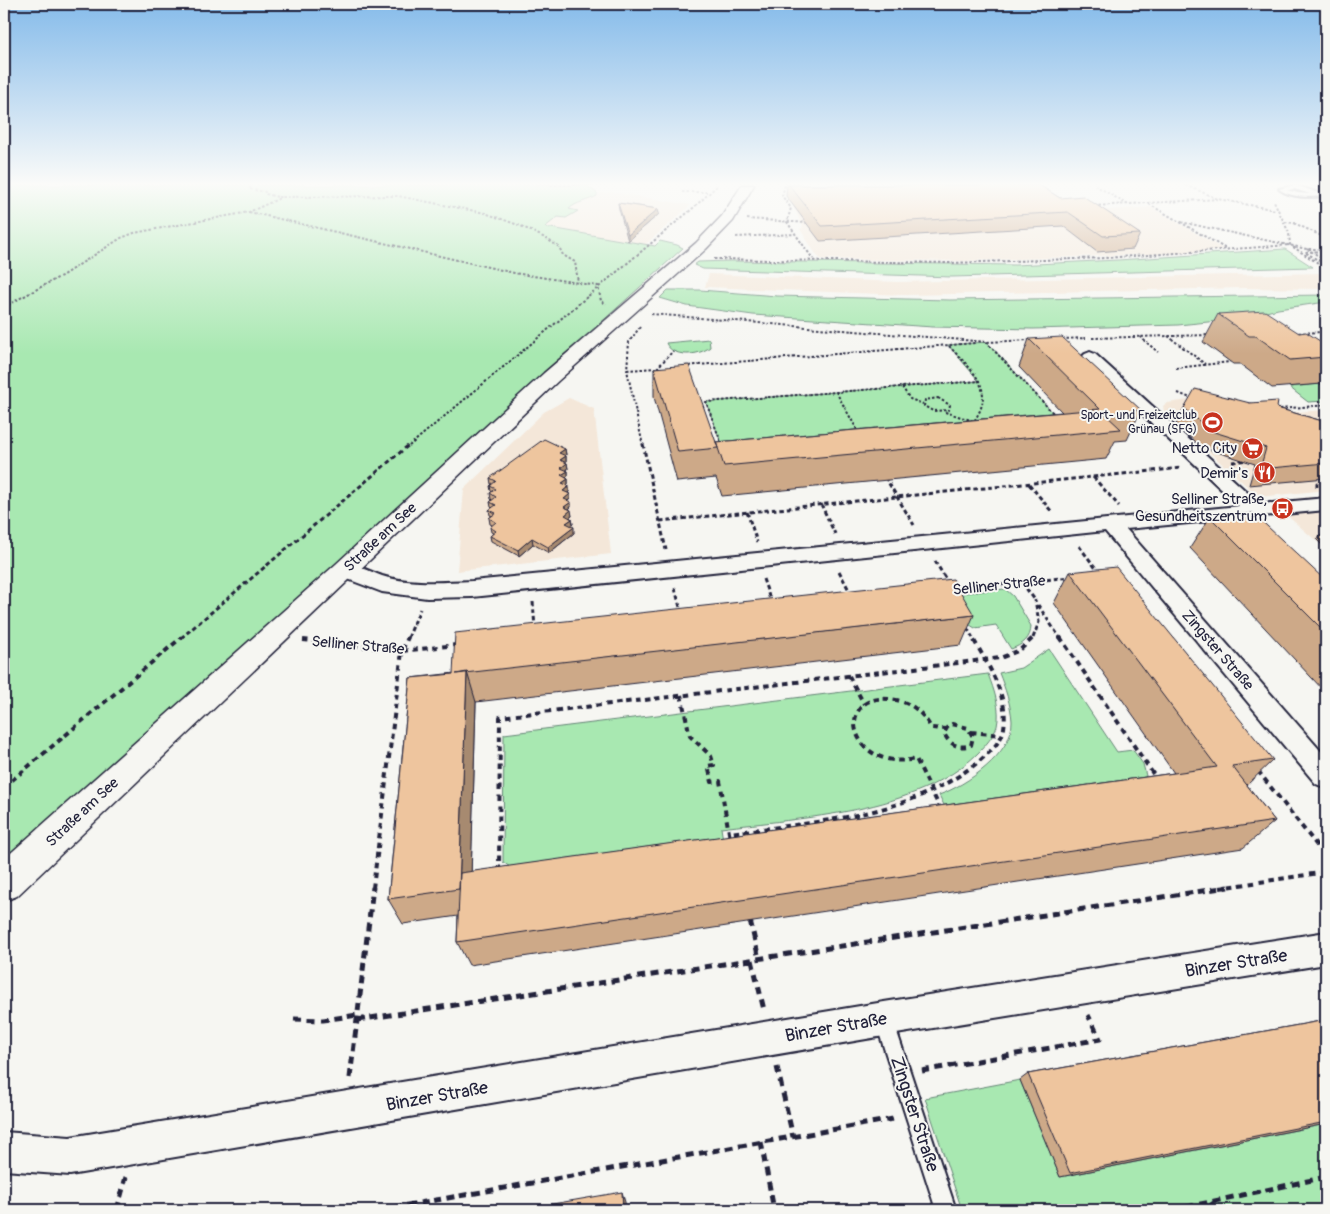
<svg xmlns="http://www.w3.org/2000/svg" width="1330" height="1214" font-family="Pangolin,sans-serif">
<rect width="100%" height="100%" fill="#f6f6f2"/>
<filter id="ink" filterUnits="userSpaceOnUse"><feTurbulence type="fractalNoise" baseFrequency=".02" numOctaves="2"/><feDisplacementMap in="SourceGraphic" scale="10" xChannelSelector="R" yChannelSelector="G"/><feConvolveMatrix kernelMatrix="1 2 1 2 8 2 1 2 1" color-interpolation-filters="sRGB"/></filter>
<g filter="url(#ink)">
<path fill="#f4e7d9" d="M791,188L1094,211L1151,207L1223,249L1181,253L963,261L821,259L817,256L800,229L803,227L793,206L786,196L784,191Z
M611,192L691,205L646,244L545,227L587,195Z
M1326,273V289L1245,288L905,295L705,287L709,274L898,282Z
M569,398L594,409L611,554L457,571L464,489L544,412Z
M1189,400L1240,416L1326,410V490L1259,497L1164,412L1163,406L1167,403Z
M1326,495V549L1271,502Z"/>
<path fill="#a8e8b1" stroke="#658576" d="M4,185H586L597,193V196C588,201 576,202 569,209L578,211L566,218L558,217L545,227L655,246L660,241L677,245L683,248L4,865Z
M1285,249L1313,267L952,277L703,269L694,265L698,262L730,261L1015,265L1118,260Z
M668,290H700L777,296L950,300L1326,295V302L1278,309L1238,319L1178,325L1033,329L933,327L753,315L687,306L660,298Z
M709,339L710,347C699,356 672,358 666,343Z
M987,342L1071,432L729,464L706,402L979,381L948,345Z
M1326,365V401L1308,402L1289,387L1321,384Z
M1005,589L1013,596L1031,626C1031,639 1022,645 1011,649L996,625L975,628L970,625L952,594Z
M1049,649L1117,752L1133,750L1143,764L1146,776L1144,779L945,807L939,795C966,785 1013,754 1012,721C1011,705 1005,688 999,673L1021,668Z
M988,674C994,690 1001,709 997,726C994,736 985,746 977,754C917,813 801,818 721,828L723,840L510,867L503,862L504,734Z
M1020,1080L1060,1177L1326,1124V1210H962L925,1098Z"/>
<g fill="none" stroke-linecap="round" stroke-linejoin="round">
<defs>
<path id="lane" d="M1295,185L1319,193L1326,192V196C1311,197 1293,199 1279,189ZM1295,189L1310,194L1298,193L1287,190Z
M884,1011L890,1014L893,1020L956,1210H936L875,1020L878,1014Z"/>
<path id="street" d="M1090,352L1095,354L1260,504L1326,498V510L1126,529L1326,757V788L1316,784L1105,531L472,597L427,598L382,592L337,575L334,570L337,565C352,561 368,571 382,576C410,585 443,582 472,581L1239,506L1085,360L1082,357L1085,354Z
M1326,932V964L884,1036L70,1175L4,1170V1132L70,1137L884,1002Z"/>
<path id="secondary" d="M742,185H754L733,221L706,249L558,381L17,896L4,901V859L336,564L544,373L696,243L722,216Z"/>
</defs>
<use href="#lane" stroke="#22223b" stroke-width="4"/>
<use href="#street" stroke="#22223b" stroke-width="4"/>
<use href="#secondary" stroke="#22223b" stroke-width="3"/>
<path stroke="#22223b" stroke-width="2" stroke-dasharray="2.5 2" stroke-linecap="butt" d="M537,185H607
M785,185L782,196L791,208L787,222L813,259
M1095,185L1128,205
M1186,185L1218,199L1276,210
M682,192H709
M278,197L398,196L485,213L521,226L545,238L559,247L563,255L575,262L578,282
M1149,204L1228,250
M1094,206L1218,199
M249,212L514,273L598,286L601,301L606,304
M747,219L809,223
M1181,222L1307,249H1326
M1285,222L1294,223L1326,238
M736,237L795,234
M1293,247L1326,268
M1307,249L1326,260
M714,259L949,263L1105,258L1290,245L1289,233L1274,201
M4,307L63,275L121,238L134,233L249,212L278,199V197L266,194V192L249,189L252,185
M651,314L987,342L1031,340
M640,327L629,342L627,370L643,446
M1294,333L1326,332
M1168,336L1205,364
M1140,337L1158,352
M1092,338L1211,335
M1062,339L1086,338
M986,342L1056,416
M949,346C971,370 997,388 974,421
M685,366L975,343
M657,368L673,351
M1176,368L1230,362
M627,370L656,368
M902,387L910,399L923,404
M836,392L859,433
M1178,393L1193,399
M938,398L950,405L949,410L933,411L924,406L925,400Z
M1280,409L1326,405
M945,412L974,421
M722,445L706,402L980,381
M409,446L692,209L718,185"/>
<path stroke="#22223b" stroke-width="3" stroke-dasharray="4.5 3" stroke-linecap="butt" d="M643,444L666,550
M1232,462L1248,460
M885,477L914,525
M1093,477L1119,506
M1029,484L1052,512
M1317,487V483L1326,482
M821,504L835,534
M747,512L757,542
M660,521L1181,468
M1079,546L1098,571
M935,561L948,583
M839,571L850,592
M763,579L771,602
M1022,583L1035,600
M675,588L681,611
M957,590L1070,577
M533,602L535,628
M1038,605L1060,638
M967,628L973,638
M181,638L410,444
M408,638L420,609
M1033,638L1039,622L1035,600"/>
<path stroke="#22223b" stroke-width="4" stroke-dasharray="5.5 4.5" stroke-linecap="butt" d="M1060,637L1156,778
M303,640L402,651L456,645
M849,676L864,704
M681,695L690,736L711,756L714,765L708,766L712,782L720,781L729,833
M952,724L968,728L973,737L971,745C959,749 949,745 944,733L948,726Z
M971,732L1001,735
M1258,771L1326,857
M4,787L182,637
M941,810L916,759C846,773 832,687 896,700C912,703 923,713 931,728L945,729
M730,838L729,833C814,822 907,818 977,763C988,754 1002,742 1004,728C1009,696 987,663 972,637
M499,871L500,717L1000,658L1020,650L1034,637
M373,888L402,651L408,637
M1220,888L1326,872"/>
<path stroke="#22223b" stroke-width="5" stroke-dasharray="8 5.5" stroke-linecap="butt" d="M750,920L759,959
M752,960L764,1010
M294,1019L323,1020L358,1015
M357,1020L1228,887
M777,1067L793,1137
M922,1071L1100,1039L1088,1015
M350,1078L373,887
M761,1142L774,1210
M1211,1202L1217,1210
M117,1210L126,1177
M380,1210L893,1119
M1173,1210L1326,1177"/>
<use href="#lane" fill="#f6f6f2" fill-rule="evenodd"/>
<use href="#street" fill="#f6f6f2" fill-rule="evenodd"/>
<use href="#secondary" fill="#f6f6f2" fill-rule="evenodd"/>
<path stroke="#22223b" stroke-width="2" stroke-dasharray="2.5 2" stroke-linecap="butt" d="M1326,251L1305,252L1326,265"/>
</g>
<path fill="#cda988" stroke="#22223b" d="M787,185H1039L1060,198L1140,234L1133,249L1097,252L1063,226L820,241L786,196Z
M1311,185H1326V186L1316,187Z
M618,203L658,209L659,214L628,241L619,209Z
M1218,314L1299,333L1326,345V378L1322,384L1272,388L1240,364H1233L1203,342Z
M1029,339L1141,410L1127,440L1115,441L1106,459L722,496L716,478L677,482L654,397V368L716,442L1062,412L1019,367Z
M1250,403L1277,408L1326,422V478L1249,485L1255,464L1201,447L1176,423L1184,408Z
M565,449L566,455L564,456H566V462L565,463H567L568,469L566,470L568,471V476L566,478L568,479V484L567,485L569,492L568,493L570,499L568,501L571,507L569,509L572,516L570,517L572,519L573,524L571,526L574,533L549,553L533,544L519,556L491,541L490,536L493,533L491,532L490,527L492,525L490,524L489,518L492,516L490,515L489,510L492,508L491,507L490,502L492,500L491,499L490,493L492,492L491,491L490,486L492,484H491L490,478Z
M1210,517L1326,581V693L1190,548Z
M1326,534V549L1317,540L1321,535Z
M1070,572L1273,760L1247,785L1275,821L1243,848L469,965L457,942L458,916L403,924L388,899L410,678L974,615L961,645L476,702L471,872L1174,773L1054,603Z
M1326,1020V1124L1060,1177L1020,1080L1028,1074Z"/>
<path fill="#a78a6f" stroke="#22223b" d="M658,209L659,214L628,241V235Z
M565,449L566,455L560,459L559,453Z
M566,456V462L561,466L560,460Z
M567,463L568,469L562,473L561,468Z
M568,471V476L562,481L561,475Z
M568,479V484L562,488V483Z
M569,486V492L564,496L563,491Z
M570,494V499L564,504V499Z
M571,502V507L565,512L564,507Z
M571,510L572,516L566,520L565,515Z
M572,519L573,524L567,529L566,523Z
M574,527V533L549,553L548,547Z
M532,538L533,544L519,556L518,550Z
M467,672L476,702L470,915L459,889Z
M622,1192L625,1202L626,1210H623Z"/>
<path fill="#eec59e" stroke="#22223b" d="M789,185H1039L1060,198L1083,196L1140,234L1103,236L1068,212L822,226Z
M618,203L658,209L628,235Z
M1265,311L1299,333L1306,332L1326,345V357L1290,360L1256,336H1249L1218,314Z
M1062,337L1141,410L1105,414L1121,429L724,466L716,442L1100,409L1029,339Z
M689,365L718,448L678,452L654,368Z
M1195,389L1250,403L1278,401L1277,408L1326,422V463L1260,469L1266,448L1211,431L1184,408Z
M544,439L565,449L559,453L566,456L560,460L567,463L561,468L568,471L561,475L568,479L562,483L569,486L563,491L570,494L564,499L571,502L564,507L571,510L565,515L572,519L566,523L574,527L548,547L532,538L518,550L490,536L496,531L490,527L496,522L489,518L496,513L489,510L496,505L490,502L496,497L490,493L496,489L490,486L496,481L490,478Z
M1253,513L1326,581V633L1210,517Z
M1326,534V539L1321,535Z
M1116,567L1273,760L1232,766L1275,821L457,942L460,873L1217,767L1070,572Z
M953,579L974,615L456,674L467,672L459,889L388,899L410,678L453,674L455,633Z
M1326,1020V1122L1070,1173L1028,1074Z
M622,1192L623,1210H518Z"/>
</g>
<linearGradient id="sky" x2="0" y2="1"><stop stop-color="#85bbea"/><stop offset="0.52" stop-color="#fbfbf9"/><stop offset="1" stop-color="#fbfbf9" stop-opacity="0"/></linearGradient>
<rect width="1330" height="354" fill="url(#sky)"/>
<defs>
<symbol id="stadium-disc" viewBox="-11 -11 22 22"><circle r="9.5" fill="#c8321e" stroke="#f6f6f2"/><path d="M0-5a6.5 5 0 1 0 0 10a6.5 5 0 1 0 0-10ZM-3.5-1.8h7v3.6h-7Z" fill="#fff"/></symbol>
<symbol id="supermarket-disc" viewBox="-11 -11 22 22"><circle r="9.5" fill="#c8321e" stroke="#f6f6f2"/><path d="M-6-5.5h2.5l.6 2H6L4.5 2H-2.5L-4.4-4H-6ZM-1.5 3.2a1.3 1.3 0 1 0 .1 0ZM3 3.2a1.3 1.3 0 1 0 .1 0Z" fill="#fff"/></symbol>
<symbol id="restaurant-disc" viewBox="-11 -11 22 22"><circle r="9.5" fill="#c8321e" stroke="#f6f6f2"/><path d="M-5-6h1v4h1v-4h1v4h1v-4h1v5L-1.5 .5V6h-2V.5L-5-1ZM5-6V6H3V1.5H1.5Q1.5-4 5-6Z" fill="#fff"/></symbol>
<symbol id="bus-disc" viewBox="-11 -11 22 22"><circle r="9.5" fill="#c8321e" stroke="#f6f6f2"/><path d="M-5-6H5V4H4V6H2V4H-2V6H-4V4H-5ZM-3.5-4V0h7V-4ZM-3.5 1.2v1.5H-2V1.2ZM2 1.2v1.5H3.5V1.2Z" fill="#fff"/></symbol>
</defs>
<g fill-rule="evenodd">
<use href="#stadium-disc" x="1200" y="410" width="25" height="25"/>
<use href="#supermarket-disc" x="1240" y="436" width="25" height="25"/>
<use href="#restaurant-disc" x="1252" y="460" width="25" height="25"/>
<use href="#bus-disc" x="1270" y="496" width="25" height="25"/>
</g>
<g text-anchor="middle" stroke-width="4" stroke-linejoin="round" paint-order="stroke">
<g font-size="12" fill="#22223b" stroke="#f6f6f2" text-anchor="end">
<text x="1197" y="419">Sport- und Freizeitclub<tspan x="1197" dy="14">Grünau (SFG)</tspan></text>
</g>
<g font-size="15" fill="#22223b" stroke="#f6f6f2" text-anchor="end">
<text x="1237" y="453">Netto City</text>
<text x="1248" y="478">Demir's</text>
<text x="1267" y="504">Selliner Straße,<tspan x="1267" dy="17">Gesundheitszentrum</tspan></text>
</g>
<g font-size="15" fill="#22223b" stroke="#f6f6f2">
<text transform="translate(380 537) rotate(-43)" y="5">Straße am See</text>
<text transform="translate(999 585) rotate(-6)" y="5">Selliner Straße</text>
<text transform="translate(358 645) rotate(5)" y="5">Selliner Straße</text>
<text transform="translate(1218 650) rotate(49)" y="5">Zingster Straße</text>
<text transform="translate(82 812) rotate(-43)" y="5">Straße am See</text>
</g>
<g font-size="18" fill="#22223b" stroke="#f6f6f2">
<text transform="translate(1236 963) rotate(-9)" y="6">Binzer Straße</text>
<text transform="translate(836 1027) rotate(-10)" y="6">Binzer Straße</text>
<text transform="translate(437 1096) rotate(-10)" y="6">Binzer Straße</text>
<text transform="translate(915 1114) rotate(72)" y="6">Zingster Straße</text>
</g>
</g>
<rect width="1330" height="1214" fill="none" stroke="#f6f6f2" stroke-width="20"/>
<rect x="10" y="10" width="1310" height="1194" fill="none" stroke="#22223b" stroke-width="2" filter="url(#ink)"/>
</svg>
